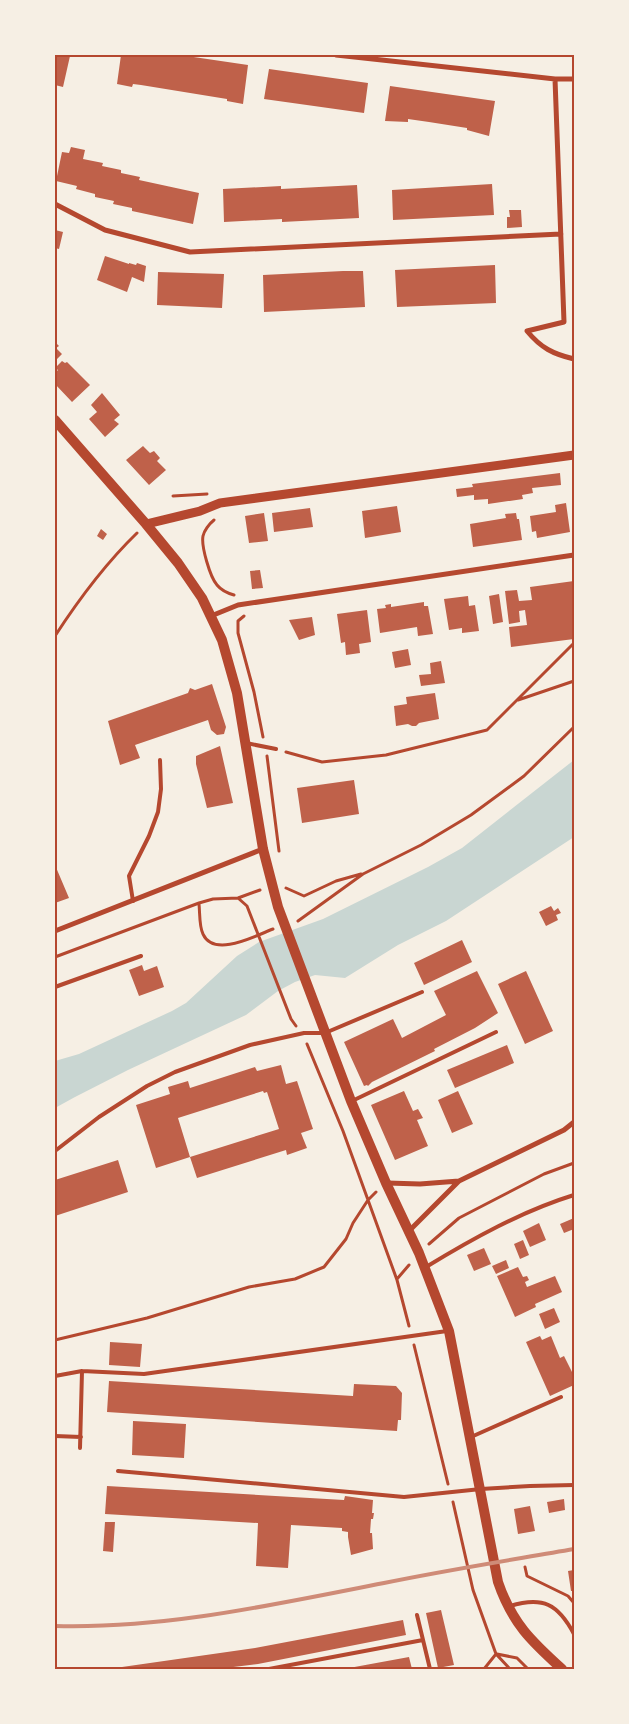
<svg xmlns="http://www.w3.org/2000/svg" width="629" height="1724" font-family="Commissioner,sans-serif">
<rect width="100%" height="100%" fill="#f6efe4"/>
<path fill="#c9d6d2" d="M574,760V837L446,921L398,945L345,978L315,975L295,982L278,991L246,1015L128,1070L75,1097L55,1108V1061L79,1054L172,1011L186,1003L237,956L259,942L323,919L428,867L462,848Z"/>
<path fill="#bf614a" fill-rule="evenodd" d="M55,55L70,56L63,87L55,85Z
M121,55H180L248,65L243,104L227,101V99L141,85L133,84L132,87L117,84Z
M269,69L368,83L364,113L264,99Z
M390,86L495,101L489,136L467,130V128L429,122L408,119V122L385,121Z
M71,147L85,150L83,159L103,163L102,166L121,170V173L140,177L139,180L199,193L193,224L132,211V208L113,204L114,201L95,197V194L76,189L77,186L56,181L62,152L69,153Z
M492,184L494,215L393,220L392,190Z
M357,185L359,218L282,222V219L224,222L223,189L281,186V189Z
M509,210H521L522,227L507,228V217H510Z
M55,230L63,232L59,249L55,248Z
M105,256L129,264V263L136,265L137,263L146,266L144,282L132,277L127,292L97,280Z
M495,265L496,303L397,307L395,270Z
M343,271H363L365,307L264,312L263,275Z
M158,272L224,274L222,308L157,305Z
M55,342L59,346L56,348L62,354L55,361Z
M62,361L65,363L67,362L90,385L72,402L55,384V373L58,370L55,368Z
M102,393L120,415L114,420L119,424L105,437L89,419L97,412L91,405Z
M143,446L150,453L154,451L160,458L157,461L166,470L149,485L126,460Z
M560,473L561,485L532,488L533,493L522,495L523,499L488,504V499L474,500V495L457,497L456,489L473,487L472,484Z
M566,503L570,532L537,538L536,531L532,532L530,516L556,512L555,505Z
M397,506L401,532L365,538L362,511Z
M310,508L313,527L274,532L272,513Z
M264,513L268,541L249,543L245,516Z
M516,513L517,519H519L522,540L473,547L470,524L506,518L505,514Z
M101,529L107,534L103,540L97,536Z
M260,570L263,588L252,589L250,571Z
M574,581V639L511,647L509,627L527,625L525,610L519,611L520,622L509,624L505,591L517,590L519,601L532,600L530,587Z
M499,594L503,622L493,624L489,596Z
M468,596L469,606L475,605L479,631L462,633V628L449,630L444,599Z
M424,602V606H428L433,634L418,636L417,627L380,633L377,609L386,608L385,605L391,604V607Z
M367,610L371,642L359,644L360,653L346,655L345,642L341,643L337,614Z
M312,617L315,635L299,640L289,620Z
M408,649L411,665L395,668L392,652Z
M441,661L445,683L421,686L419,675L431,674L430,663Z
M212,684L226,727L224,734L217,735L211,730L208,720L135,745L140,758L120,765L108,721L188,693L190,688L195,690Z
M435,693L439,719L419,723L416,726H412L408,724L396,726L394,706L407,704L406,697Z
M220,746L233,803L207,808L196,764V756Z
M354,780L359,814L302,823L297,788Z
M55,865L69,898L55,903Z
M551,906L554,911L558,908L561,913L556,915L558,920L546,926L539,912Z
M462,940L472,962L424,985L414,963Z
M142,965L144,971L157,966L164,987L139,996L129,970Z
M477,971L498,1013L475,1028L434,1049L435,1051L372,1082L368,1086L367,1085L364,1086L344,1042L393,1019L402,1038L446,1015L434,991Z
M526,971L553,1031L525,1044L498,984Z
M507,1045L514,1063L455,1088L447,1070Z
M281,1065L286,1084L297,1081L313,1129L301,1133L307,1148L287,1155L286,1150L197,1178L190,1157L156,1168L136,1105L170,1094L168,1087L188,1081L190,1088L255,1067L257,1071ZM263,1091L264,1093L267,1092L279,1129L190,1157L178,1118Z
M404,1091L413,1111L418,1109L423,1118L417,1120L428,1146L395,1160L371,1105Z
M458,1091L473,1124L452,1133L438,1100Z
M118,1160L128,1192L55,1216V1180Z
M574,1218V1229L564,1233L560,1224Z
M539,1223L546,1240L530,1247L523,1231Z
M523,1240L529,1255L520,1259L514,1244Z
M484,1248L491,1264L474,1271L467,1255Z
M506,1260L509,1268L496,1274L492,1266Z
M518,1267L523,1277L527,1276L529,1280L525,1282L527,1287L555,1276L562,1292L535,1304L536,1307L515,1317L497,1276Z
M554,1308L560,1322L545,1329L539,1314Z
M540,1336L542,1340L551,1336L560,1358L564,1356L574,1376V1385L550,1396L526,1342Z
M110,1342L142,1344L140,1367L109,1365Z
M109,1381L353,1396L354,1384L396,1386L402,1393L401,1420H398L397,1431L107,1412Z
M133,1421L186,1424L184,1458L132,1455Z
M107,1486L344,1500L345,1496L373,1500L372,1513H374L373,1519H371L370,1533H372L373,1549L351,1555L348,1537V1532L342,1531V1528L291,1525L288,1568L256,1566L258,1523L105,1514Z
M564,1499L565,1510L549,1513L547,1502Z
M530,1506L535,1531L518,1534L514,1509Z
M105,1522H115L113,1552L103,1551Z
M574,1570V1591H571L568,1571Z
M441,1610L454,1665L438,1668L426,1613Z
M403,1620L406,1635L258,1664L217,1669H108L255,1648Z
M409,1657L412,1669H349V1668Z"/>
<g fill="none" stroke-linecap="round" stroke-linejoin="round">
<path stroke="#b5482f" stroke-width="3" d="M173,496L207,494
M214,520C209,524 204,531 203,536C201,546 210,577 217,585C221,590 227,593 234,595
M244,616L238,621V633L254,692L263,737
M55,636C79,599 105,564 137,533
M518,700L574,681
M286,752L322,762L386,755L487,730L574,643
M267,756L279,851
M286,888L304,896L336,881L361,874
M238,898L247,906L291,1019L296,1026
M199,904C200,913 199,926 203,934C214,958 255,936 273,929
M298,921L363,874L421,845L471,815L524,776L574,727
M55,957L199,903L213,899L238,898L260,890
M307,1044L343,1131L397,1280L409,1326
M429,1244L459,1218L544,1174L574,1163
M397,1279L409,1265
M55,1340L147,1318L249,1287L295,1279L324,1267L346,1239L353,1223L368,1200L376,1192
M414,1345L448,1484
M453,1502L473,1590L496,1654L510,1669
M525,1567L527,1576L568,1596L574,1603
M497,1654L517,1658L528,1669
M484,1669L496,1654"/>
<path stroke="#b5482f" stroke-width="4" d="M246,743L276,749
M133,901L129,876L149,836L158,812L161,789L160,760
M55,987L141,956
M352,1101L496,1032
M55,1151L99,1117L147,1086L175,1072L250,1045L304,1033H325L422,992
M426,1267C472,1239 522,1211 574,1195
M55,1376L82,1371
M55,1436L81,1437
M471,1437L561,1397
M80,1448L82,1371L144,1374L447,1331
M118,1471L404,1497L481,1489L530,1486L574,1485
M510,1606C543,1596 558,1604 574,1634
M417,1615L430,1669
M269,1669L423,1640"/>
<path stroke="#b5482f" stroke-width="5" d="M336,55L555,79H574
M555,79L564,322L527,331C541,348 553,354 574,359
M55,204L105,230L190,252L561,234
M211,616L238,605L574,555
M55,931L263,849
M387,1183L420,1184L459,1181
M409,1231L459,1181L564,1130L574,1122"/>
<path stroke="#b5482f" stroke-width="9" d="M146,524L200,511L220,503L574,455"/>
<path stroke="#b5482f" stroke-width="10" d="M55,420L146,524L178,563L202,598L222,640L237,693L263,849L278,907L351,1101L386,1183L419,1253L449,1331L498,1582C512,1623 531,1641 562,1669"/>
<path stroke="#cf8b77" stroke-width="4" d="M55,1626C166,1629 276,1604 384,1583C447,1570 511,1560 574,1549"/>
</g>
<rect width="629" height="1724" fill="none" stroke="#f6efe4" stroke-width="112"/>
<rect x="56" y="56" width="517" height="1612" fill="none" stroke="#b5482f" stroke-width="2"/>
</svg>
